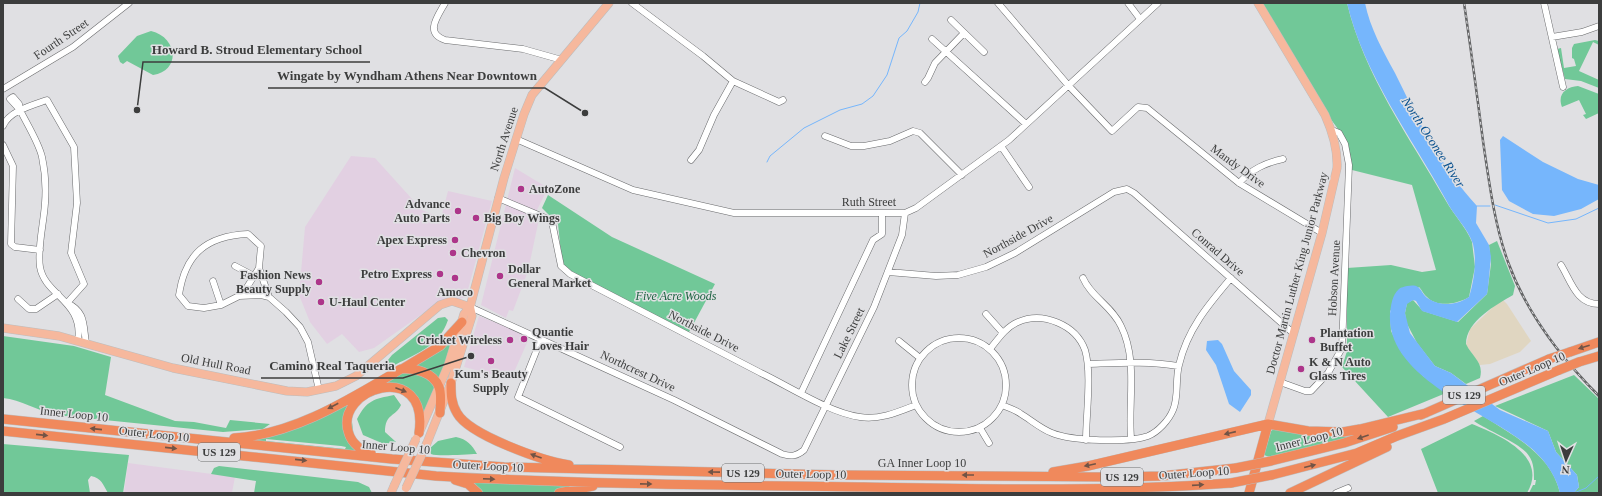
<svg xmlns="http://www.w3.org/2000/svg" width="1602" height="496" font-family="'Times New Roman',serif">
<rect width="100%" height="100%" fill="#e0e0e3"/>
<path fill="#e2d0e2" d="M351,156L375,158L422,210L441,218L448,191L492,201L466,297L459,299L449,297L439,302L374,348L359,352L342,334L327,344L310,322L299,295L305,227Z
M515,168L548,188L534,216L539,219L528,271L513,311L509,310L506,318L481,305Z
M479,316L530,336L511,379L464,367Z
M128,463L235,477L232,493H124Z"/>
<path fill="#e0d6c1" d="M1503,300L1507,304L1531,341L1520,352L1490,364L1480,365L1466,345L1470,329L1493,307Z"/>
<path fill="#71c898" fill-rule="evenodd" d="M1261,3H1347C1364,75 1410,138 1446,201C1454,215 1466,227 1472,242L1475,267L1469,297C1458,304 1437,308 1427,297C1424,295 1422,290 1419,287L1390,311L1391,331L1402,353L1423,376L1446,393L1388,417L1342,367L1347,351V268L1391,265L1422,272L1436,270L1412,185L1352,170L1348,143L1330,118Z
M151,31C177,37 182,70 153,75L127,61L123,64L120,62L118,56L137,36Z
M1595,40L1599,41V45L1593,42L1579,71L1599,80V88L1581,81L1565,79L1557,49L1561,48L1564,68L1576,66L1574,59L1572,58V48L1574,44Z
M1578,86L1599,94V113L1586,119L1583,115L1586,114L1579,100L1562,107C1557,94 1566,87 1578,86Z
M548,195L612,237L715,284L688,334L569,270L562,263L558,224L542,208Z
M1497,241L1515,286L1513,295C1496,305 1466,321 1466,344C1473,358 1484,362 1480,378L1466,384L1451,373L1435,366L1417,343L1406,322L1405,313L1407,303L1413,300L1423,311L1458,322L1487,294L1491,264L1489,245Z
M445,317L448,320C439,347 415,354 391,367H385L384,365L392,355L438,318Z
M3,336L74,346L111,357L105,395L175,421L194,422L226,428L230,420L270,424L263,429L223,432L55,415C37,410 21,400 3,398Z
M453,336L439,384L410,368Z
M420,372L437,387L423,419C420,402 416,391 399,385L350,405L355,447L354,451L249,441L262,437L398,373ZM266,439L341,446L346,447L345,449L266,441Z
M1574,375L1599,399V493H1574L1579,487L1577,475L1556,452L1548,431L1495,406Z
M394,395L401,405C396,417 385,413 385,432L396,442L384,444L363,435L357,419C367,400 374,399 394,395Z
M1483,416C1514,436 1551,454 1560,493H1529L1533,485H1535L1536,480H1534C1534,472 1534,463 1529,456C1521,443 1488,431 1474,421Z
M1472,424C1499,435 1549,456 1527,493H1438L1421,449Z
M1274,429L1353,434V437L1272,458L1264,455L1271,431Z
M456,437C467,439 472,445 477,454C466,454 439,457 431,454L429,449L438,441Z
M3,444L129,455L123,493H108C103,485 102,478 91,476L88,480L90,493H3Z
M219,466L358,482L369,487L372,493H254L256,481L211,474L214,468Z
M473,482L569,485L570,488L553,493H481L472,484Z"/>
<path fill="#76b6fc" d="M1347,3H1365C1370,28 1383,51 1395,73C1418,120 1441,167 1477,206L1476,223L1489,245L1491,257L1488,288L1487,294L1457,322L1422,311L1416,301L1413,300L1407,304L1405,313L1410,333L1435,366L1451,373L1500,410L1548,431L1556,452L1577,475L1579,487L1574,493H1560C1556,474 1541,455 1526,444C1485,411 1386,377 1390,314C1391,305 1392,295 1399,289C1401,287 1404,287 1407,286C1423,283 1419,293 1429,299C1441,307 1457,305 1469,297C1474,281 1477,261 1473,244C1468,228 1453,215 1446,200C1411,136 1364,75 1347,3Z
M1503,136L1543,162L1578,179L1599,185V199L1581,209L1554,216L1533,214L1509,201L1502,190L1500,140Z
M1218,340L1222,344L1234,371L1251,390V395L1240,412L1229,404L1216,365L1206,350L1207,341Z"/>
<g fill="none" stroke-linecap="round" stroke-linejoin="round">
<path stroke="#76b6fc" stroke-width="1" d="M767,162L770,156L804,128L840,110L862,104L873,96L887,75L899,38L907,31L918,12L920,3
M1495,205L1548,223L1576,219L1599,208
M1477,206H1490
M1574,493L1586,488L1599,476"/>
<defs>
<path id="minor" d="M445,3C438,16 424,33 445,40L523,49L562,60
M632,3L703,56L733,81L779,102L783,100
M998,3L1068,85L1112,131L1138,107L1147,108L1239,183L1322,233
M1128,3L1140,19
M1544,3L1563,87
M951,20L984,52
M1552,37L1582,32L1599,26
M932,39L1026,124
M925,82L928,78L935,63L964,33
M3,89L73,47L129,3
M20,110L10,99L13,97L19,104L20,110C27,124 39,143 42,157C45,171 46,190 45,203C44,222 37,249 40,267C45,296 84,301 78,341
M3,126C9,111 33,105 47,100L74,147L77,203L71,253L84,284L67,303
M825,136L851,146H864L890,141L913,131L920,133L962,175
M516,139L633,190L734,213H905L916,208L1009,140L1158,3
M3,145L13,166L11,244L15,247L40,250
M1001,146L1029,187
M691,160L699,150L714,115L733,81
M1239,183C1252,169 1265,163 1283,159
M498,198L548,219L552,222L561,266L570,274C634,307 698,340 761,373C790,387 830,413 860,417C880,420 898,412 916,405
M1561,265C1571,281 1576,304 1599,304
M235,266L254,276
M888,272L936,276L958,275L986,267L1015,253L1114,192L1127,189L1134,193L1293,333
M1083,278C1091,297 1112,306 1121,326C1138,360 1128,401 1131,438
M213,281L221,305
M242,295L259,268
M269,297L261,295L239,296L221,305L204,308L188,306L179,295C185,254 206,236 248,234L261,246L259,268L269,297L286,312L300,327L308,342L319,390
M18,299L29,309H36L58,294
M67,303C86,312 83,325 86,343
M470,307L674,400L782,454C791,457 797,456 804,450L874,307L902,235L905,213
M986,314L1003,333
M912 385a47 47 0 1 1 94 0a47 47 0 1 1-94 0Z
M541,339L518,397L620,447
M899,341L920,358
M990,349C998,339 1006,327 1018,322C1043,311 1076,325 1085,350C1092,373 1086,415 1086,440
M1088,364C1119,363 1148,361 1178,366
M1280,382L1305,391H1311L1328,373L1342,348L1349,165L1345,144L1339,133L1332,130
M801,393L873,240L882,234V213
M1002,405C1009,408 1016,410 1021,414C1031,420 1041,429 1052,433C1071,441 1129,443 1148,436C1158,432 1169,420 1173,410C1179,397 1175,380 1179,365C1187,330 1208,305 1231,278
M980,428L989,443
M1336,493L1348,488"/>
<path id="major" d="M1258,3L1325,115C1333,133 1338,149 1337,168L1322,233L1268,424
M3,328L59,336L173,368L287,391L307,392L336,386L356,376L440,305L452,301L470,307
M419,433L448,366L464,314L470,307
M427,443L451,383L472,316L470,307L504,178L524,114L532,95L609,3
M391,493L394,486"/>
<path id="highway" d="M1570,352L1599,342
M1579,362L1599,356
M402,369L440,346L462,322
M451,383C451,394 451,403 457,413C469,435 543,461 569,465
M1421,415L1549,359
M3,419L392,459L504,467L837,475L1119,477L1162,476L1236,468
M3,431L436,476C578,484 721,485 863,487C986,489 1108,492 1231,483
M234,438C294,435 350,399 401,369C415,368 433,372 439,387C442,395 440,405 440,413
M371,453C361,451 352,443 349,434C332,388 430,358 419,433
M1271,461L1344,443L1393,427
M1053,472L1088,466L1268,424L1308,431L1343,432L1360,429L1426,413
M1272,475L1357,453L1397,436L1444,419L1559,370
M455,480L468,484L478,493
M559,493L593,486
M1249,493L1268,424
M1290,493L1387,447"/>
</defs>
<use href="#minor" stroke="#696a6c" stroke-width="7"/>
<use href="#major" stroke="#bdbdbd" stroke-width="9"/>
<use href="#highway" stroke="#bdbdbd" stroke-width="10"/>
<use href="#minor" stroke="#fff" stroke-width="6"/>
<use href="#major" stroke="#f6b89d" stroke-width="8"/>
<use href="#highway" stroke="#f0895c" stroke-width="9"/>
<defs>
<path id="rail" d="M1464,3C1471,49 1477,95 1483,141C1489,181 1494,223 1508,262C1526,312 1562,359 1599,396"/>
</defs>
<use href="#rail" stroke="#636465" stroke-width="2.5"/>
<use href="#rail" stroke="#e0e0e3" stroke-width="1" stroke-dasharray="3" stroke-linecap="butt"/>
<defs>
<path id="major-bridge" d="M394,486L416,439
M406,488L427,443"/>
<path id="highway-bridge" d="M1549,359L1570,352
M1559,370L1579,362
M1236,468L1271,461
M1231,483L1272,475"/>
</defs>
<use href="#major-bridge" stroke="#bdbdbd" stroke-width="9" stroke-linecap="butt"/>
<use href="#highway-bridge" stroke="#bdbdbd" stroke-width="10" stroke-linecap="butt"/>
<use href="#major-bridge" stroke="#f6b89d" stroke-width="8"/>
<use href="#highway-bridge" stroke="#f0895c" stroke-width="9"/>
</g>
<defs><path id="oneway-solid" d="M-6-.8H1V-3.2L6.5 0L1 3.2V.8H-6Z"/></defs>
<g fill="#725446">
<use href="#oneway-solid" transform="translate(1584 347) rotate(162)"/>
<use href="#oneway-solid" transform="translate(401 390) rotate(21)"/>
<use href="#oneway-solid" transform="translate(333 406) rotate(152)"/>
<use href="#oneway-solid" transform="translate(96 429) rotate(-174)"/>
<use href="#oneway-solid" transform="translate(1230 433) rotate(167)"/>
<use href="#oneway-solid" transform="translate(42 435) rotate(6)"/>
<use href="#oneway-solid" transform="translate(1363 437) rotate(161)"/>
<use href="#oneway-solid" transform="translate(171 448) rotate(6)"/>
<use href="#oneway-solid" transform="translate(536 456) rotate(-160)"/>
<use href="#oneway-solid" transform="translate(301 460) rotate(6)"/>
<use href="#oneway-solid" transform="translate(1090 465) rotate(168)"/>
<use href="#oneway-solid" transform="translate(1310 466) rotate(-14)"/>
<use href="#oneway-solid" transform="translate(714 472) rotate(-179)"/>
<use href="#oneway-solid" transform="translate(968 475) rotate(-180)"/>
<use href="#oneway-solid" transform="translate(489 479) rotate(3)"/>
<use href="#oneway-solid" transform="translate(646 484) rotate(1)"/>
<use href="#oneway-solid" transform="translate(1198 485) rotate(-4)"/>
</g>
<g fill="#ad358a" stroke="#e0e0e3" stroke-width="1.5">
<circle cx="521" cy="189" r="4"/>
<circle cx="458" cy="211" r="4"/>
<circle cx="476" cy="218" r="4"/>
<circle cx="455" cy="240" r="4"/>
<circle cx="453" cy="253" r="4"/>
<circle cx="440" cy="274" r="4"/>
<circle cx="500" cy="276" r="4"/>
<circle cx="455" cy="278" r="4"/>
<circle cx="319" cy="282" r="4"/>
<circle cx="321" cy="302" r="4"/>
<circle cx="524" cy="339" r="4"/>
<circle cx="510" cy="340" r="4"/>
<circle cx="1312" cy="340" r="4"/>
<circle cx="491" cy="361" r="4"/>
<circle cx="1301" cy="369" r="4"/>
</g>
<g text-anchor="middle" stroke-width="3" stroke-linejoin="round" paint-order="stroke">
<g fill="#e0e0e3" stroke="#6d6e6f" stroke-width="1">
<rect x="1443" y="386" width="42" height="18" rx="3"/>
<rect x="198" y="443" width="42" height="18" rx="3"/>
<rect x="722" y="464" width="42" height="18" rx="3"/>
<rect x="1101" y="468" width="42" height="18" rx="3"/>
</g>
<g font-size="11" font-weight="bold" fill="#3c3d3d">
<text x="1464" y="399">US 129</text>
<text x="219" y="456">US 129</text>
<text x="743" y="477">US 129</text>
<text x="1122" y="481">US 129</text>
</g>
<g font-size="12" fill="#3c3d3d" stroke="#e0e0e3">
<text transform="translate(61 39) rotate(-34)" y="4">Fourth Street</text>
<text transform="translate(504 139) rotate(-72)" y="4">North Avenue</text>
<text transform="translate(1238 166) rotate(36)" y="4">Mandy Drive</text>
<text x="869" y="206">Ruth Street</text>
<text transform="translate(1018 236) rotate(-29)" y="4">Northside Drive</text>
<text transform="translate(1218 252) rotate(41)" y="4">Conrad Drive</text>
<text transform="translate(1297 273) rotate(-75)" y="4">Doctor Martin Luther King Junior Parkway</text>
<text transform="translate(1334 278) rotate(-87)" y="4">Hobson Avenue</text>
<text transform="translate(704 331) rotate(27)" y="4">Northside Drive</text>
<text transform="translate(849 333) rotate(-64)" y="4">Lake Street</text>
<text transform="translate(216 364) rotate(11)" y="4">Old Hull Road</text>
<text transform="translate(1532 369) rotate(-23)" y="4">Outer Loop 10</text>
<text transform="translate(638 371) rotate(25)" y="4">Northcrest Drive</text>
<text transform="translate(74 414) rotate(6)" y="4">Inner Loop 10</text>
<text transform="translate(154 434) rotate(6)" y="4">Outer Loop 10</text>
<text transform="translate(1309 439) rotate(-14)" y="4">Inner Loop 10</text>
<text transform="translate(396 447) rotate(5)" y="4">Inner Loop 10</text>
<text x="922" y="467">GA Inner Loop 10</text>
<text transform="translate(488 466) rotate(3)" y="4">Outer Loop 10</text>
<text transform="translate(1194 473) rotate(-4)" y="4">Outer Loop 10</text>
<text transform="translate(811 474) rotate(1)" y="4">Outer Loop 10</text>
</g>
<g font-size="12" font-weight="bold" fill="#3c3d3d" stroke="#e0e0e3" text-anchor="start">
<text x="529" y="193">AutoZone</text>
<text x="450" y="208" text-anchor="end">Advance<tspan x="450" dy="14">Auto Parts</tspan></text>
<text x="484" y="222">Big Boy Wings</text>
<text x="447" y="244" text-anchor="end">Apex Express</text>
<text x="461" y="257">Chevron</text>
<text x="508" y="273">Dollar<tspan x="508" dy="14">General Market</tspan></text>
<text x="432" y="278" text-anchor="end">Petro Express</text>
<text x="311" y="279" text-anchor="end">Fashion News<tspan x="311" dy="14">Beauty Supply</tspan></text>
<text x="455" y="296" text-anchor="middle">Amoco</text>
<text x="329" y="306">U-Haul Center</text>
<text x="532" y="336">Quantie<tspan x="532" dy="14">Loves Hair</tspan></text>
<text x="1320" y="337">Plantation<tspan x="1320" dy="14">Buffet</tspan></text>
<text x="502" y="344" text-anchor="end">Cricket Wireless</text>
<text x="1309" y="366">K &amp; N Auto<tspan x="1309" dy="14">Glass Tires</tspan></text>
<text x="491" y="378" text-anchor="middle">Kum's Beauty<tspan x="491" dy="14">Supply</tspan></text>
</g>
<g font-size="12" font-style="italic" fill="#1a613f" stroke="#e0e0e3">
<text x="676" y="300">Five Acre Woods</text>
</g>
<g font-size="13" font-style="italic" fill="#08508e" stroke="#e0e0e3">
<text transform="translate(1434 142) rotate(57)" y="5">North Oconee River</text>
</g>
</g>
<path fill="none" stroke="#3c3d3d" stroke-width="1.5" d="M137 110L143 62H370M585 113L545 88H268M471 356L403 378H261"/>
<g fill="#3c3d3d" stroke="#e0e0e3" stroke-width="1.5">
<circle cx="137" cy="110" r="4"/>
<circle cx="585" cy="113" r="4"/>
<circle cx="471" cy="356" r="4"/>
</g>
<g font-size="13" text-anchor="middle" font-weight="bold" fill="#3c3d3d" stroke="#e0e0e3" stroke-width="3" stroke-linejoin="round" paint-order="stroke">
<text x="257" y="54">Howard B. Stroud Elementary School</text>
<text x="407" y="80">Wingate by Wyndham Athens Near Downtown</text>
<text x="332" y="370">Camino Real Taqueria</text>
</g>
<rect width="1602" height="496" fill="none" stroke="#3c3d3d" stroke-width="8"/>
<g transform="translate(1566 460) rotate(183)" stroke="#e0e0e3" stroke-width="3" paint-order="stroke">
<path d="M0-3L7 15L0 10L-7 15Z" fill="#3c3d3d"/>
<text y="-6" font-size="11" font-weight="bold" text-anchor="middle" fill="#3c3d3d">N</text>
</g>
</svg>
